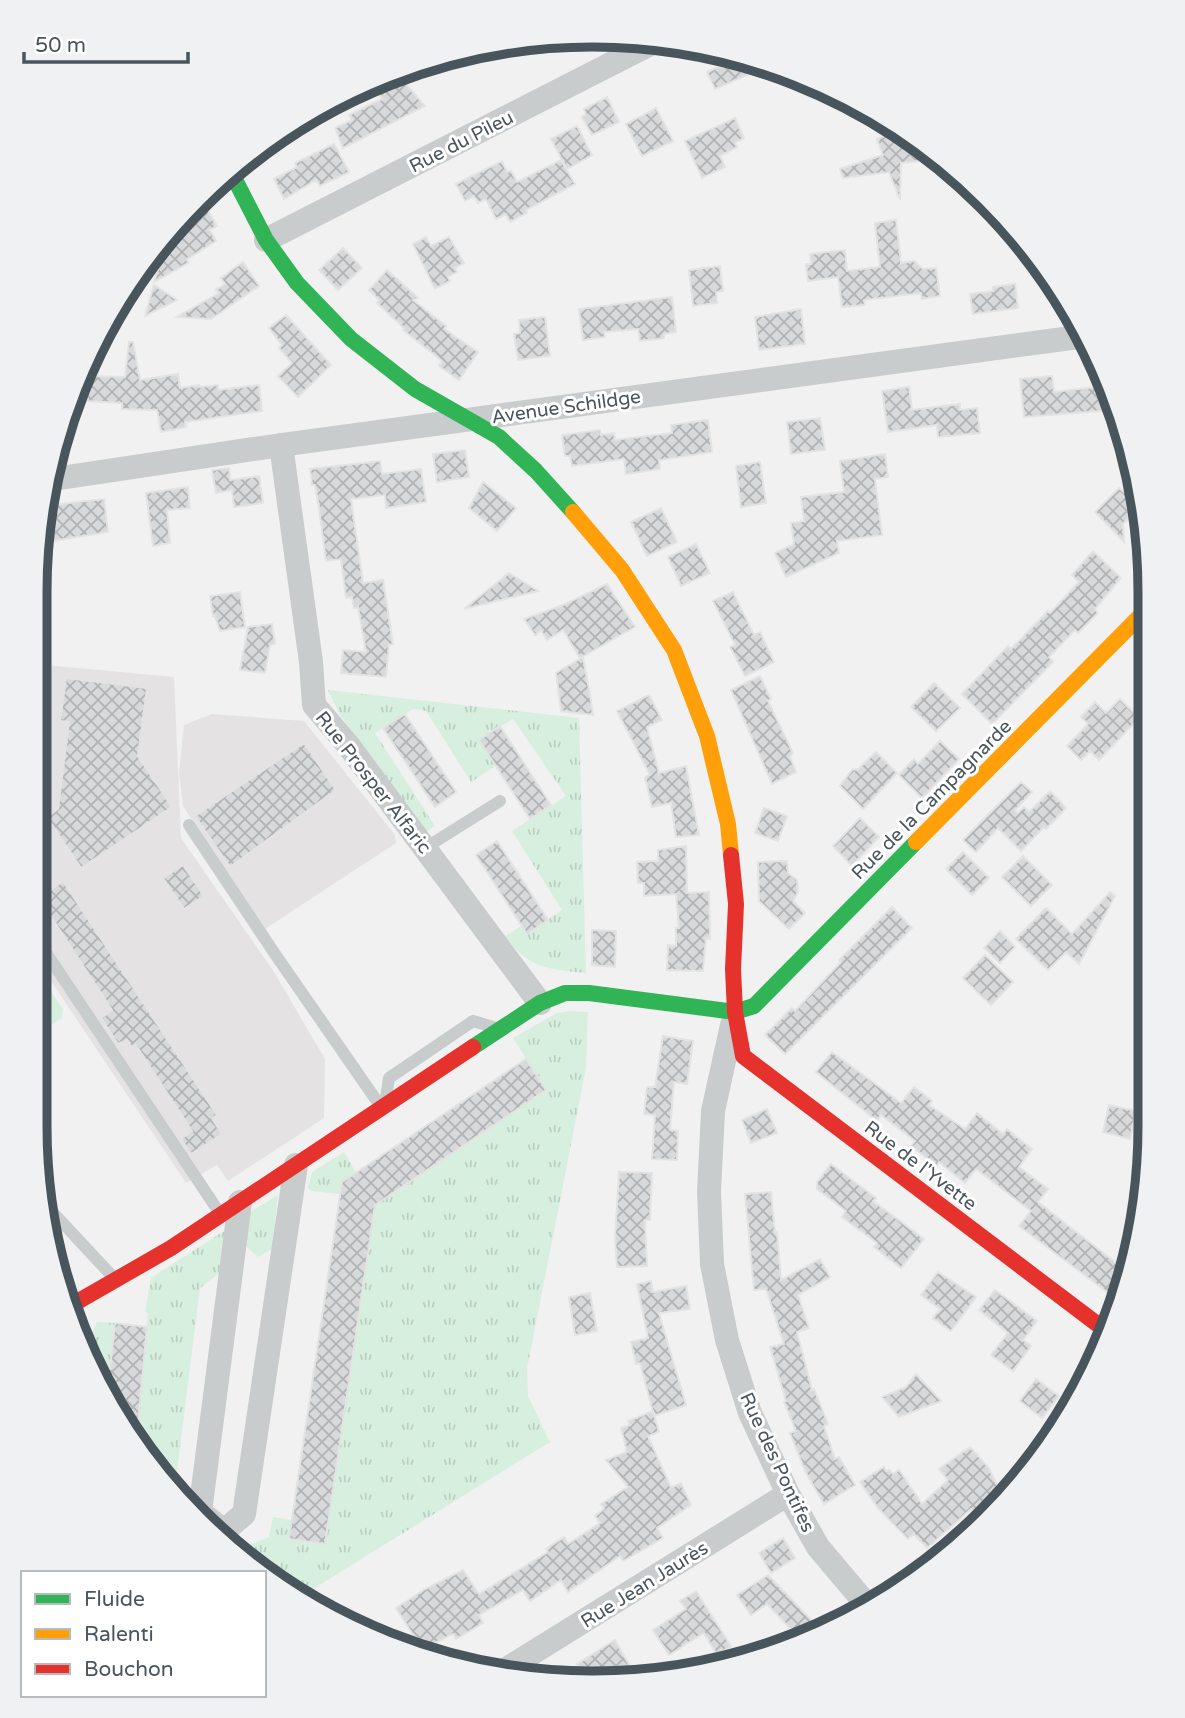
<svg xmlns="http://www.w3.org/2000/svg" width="1185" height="1718" font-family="'Varela Round',sans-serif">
<defs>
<pattern id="grass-tufts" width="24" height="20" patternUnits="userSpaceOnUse" patternTransform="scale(1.75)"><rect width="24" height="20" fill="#d7efde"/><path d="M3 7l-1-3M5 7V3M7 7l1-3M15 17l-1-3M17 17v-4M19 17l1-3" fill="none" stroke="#bacfc1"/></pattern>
<pattern id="building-cross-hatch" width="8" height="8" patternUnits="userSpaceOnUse" patternTransform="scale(1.75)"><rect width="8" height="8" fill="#d8d9da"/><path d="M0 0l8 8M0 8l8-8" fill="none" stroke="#b1b3b4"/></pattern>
</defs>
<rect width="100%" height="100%" fill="#f2f1f1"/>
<path fill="#e4e2e3" d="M35,664L174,677L181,838L274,972L325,1059L324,1118L228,1181L217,1165L186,1183L35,957Z
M212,714L304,721L395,835L396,843L265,929L183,806L179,773L184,725Z"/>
<path fill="url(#grass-tufts)" d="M328,690L579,718L586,973C547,969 529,969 505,936L521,926L527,934L562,910L512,831L566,796L513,719L479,740L496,766L471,782L426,711L413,709L375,733L435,826L426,832L340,715Z
M569,1011L588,1012L586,1068L527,1369L528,1396L550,1442L305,1594L235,1551L269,1537L273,1517L292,1520L290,1539L325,1544L375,1205L546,1090L513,1038L557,1013Z
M344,1152L356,1173L342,1182L340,1194L312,1191L308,1188L312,1172Z
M278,1195L272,1249L258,1257L245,1245L250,1212Z
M227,1229L221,1272L200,1288L175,1488L136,1444L148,1313L145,1312L151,1278Z
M97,1322L115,1323L110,1369L99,1368L87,1343Z"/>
<path fill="#d7efde" d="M35,969L63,1009L62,1018L38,1033H35Z"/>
<path fill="url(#building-cross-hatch)" stroke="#e3e3e4" stroke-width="2" d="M713,49L742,58L767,66L715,89L707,72L721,66Z
M386,75L391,81L399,76L425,106L343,148L335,128L352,120L349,115L382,99L373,81Z
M607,97L619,122L592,135L582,117L586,115L584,109Z
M656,108L673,141L642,156L626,124Z
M735,118L744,138L735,143L737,147L720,156L725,167L702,178L685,141Z
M577,126L592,155L567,169L551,139Z
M903,129L938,159L901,163L900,200L889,172L843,178L840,169L883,155L877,139Z
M334,144L349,172L320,186L316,180L284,199L274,179L297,167L295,163Z
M561,160L575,184L526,210L527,213L510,222L506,214L496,219L486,199L478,203L474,196L465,201L456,184L502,161L507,172L511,171L517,182Z
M200,197L217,226L210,230L216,241L187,259L188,263L154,282L161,260L156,253Z
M896,220L901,263L914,261L923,269L936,268L940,296L922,299L921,293L864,300L865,305L842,307L838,277L808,281L806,264H811L810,254L845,250L847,271L880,267L875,223Z
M426,237L431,246L449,237L464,263L455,268L457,272L448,277L450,281L435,289L413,244Z
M343,248L362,268L338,290L319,270Z
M243,262L259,286L211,319L177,317L219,293L216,290L225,284L221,278Z
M720,266L723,291L716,292L717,303L693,306L689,270Z
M387,270L418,298L413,300L446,326L444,329L478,352L459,380L439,366L442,361L403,330L404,328L377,303L379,300L369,290Z
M1015,284L1018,308L973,314L970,294L993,291V287Z
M154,285L177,300L145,316Z
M672,297L676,332L664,334V338L640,341L638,329L604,332L605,337L583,340L579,309Z
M801,309L805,344L759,350L755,317Z
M286,315L331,365L298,397L278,376L292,363L279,348L282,345L269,328Z
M545,317L550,356L518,360L514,334L520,333L519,320Z
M129,342H133L140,380L178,374L180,388L199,385L200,387L218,385V390L259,385L262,411L185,422L186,427L161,432L157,410L122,409V403L87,401L88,376L125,377Z
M1052,376L1054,392L1106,386L1114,410L1024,417L1020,379Z
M909,387L912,410L960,404V410L977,408L980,433L938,437L937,425L888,432L882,391Z
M820,418L825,450L791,454L787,422Z
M708,420L712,452L659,460L660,469L626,474L624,459L572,466L570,456H565L562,435L600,430L601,435L614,433L615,440L672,433L671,425Z
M465,450L469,477L437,482L433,454Z
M885,454L888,477L875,479L882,535L837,541L839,553L786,577L775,553L794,544L791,523L804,521L801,497L844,492L840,461Z
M380,461L382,474L421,469L426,502L386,508L385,495L351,499L363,583L383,580L393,644L389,645L386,677L341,673L343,650L366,652L358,607L354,608L352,597L346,598L341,559L326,561L319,508L315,485H312L310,469Z
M760,462L766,503L741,507L736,466Z
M229,468L230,480L259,476L263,503L234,507L232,490L216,493L212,470Z
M483,482L516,508L497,531L469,508Z
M188,487L190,508L167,510L170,543L153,546L146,493Z
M1119,488L1125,493L1130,489L1141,500V505L1123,524L1124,542L1095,512Z
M104,499L108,532L40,543L43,506Z
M661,508L677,542L647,556L631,522Z
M696,544L710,573L681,586L668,557Z
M1093,551L1121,578L1095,609L1098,613L1078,633L1075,630L1049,657L1053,662L992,724L962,694L1008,646L1011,649L1048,611L1050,613L1079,582L1072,575Z
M509,573L538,591L464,609Z
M607,584L635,627L580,658L563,630L547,640L541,631L535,635L524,619L563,605Z
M240,592L245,627L220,631L215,616H213L210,596Z
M733,592L754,635L760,632L774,662L745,676L730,647L735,645L713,601Z
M272,624L275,644L270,645L265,673L240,670L248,627Z
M583,657L590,695L593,715L561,711L556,673Z
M760,676L771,699L768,701L793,753L790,757L796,772L772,784L731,690Z
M66,678L147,688L138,756L172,807L81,868L47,817L58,809L69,722L60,721Z
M934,683L960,708L936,731L911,707Z
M649,695L662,720L647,727L659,773L686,766L699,835L676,837L671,803L652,807L645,777L650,775L617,711Z
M1120,699L1139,718L1099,760L1090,751L1081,760L1067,746L1088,724L1081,717L1095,702L1106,713Z
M405,714L456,792L435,807L383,728Z
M500,726L551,805L530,819L479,740Z
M940,741L959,759L922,798L899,775L914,759L918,764Z
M304,743L336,790L230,867L195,816Z
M876,752L897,773L863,809L840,786L852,770L858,769Z
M1021,782L1032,792L1015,810L1018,813L1024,807L1029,812L1050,791L1066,808L1046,829L1044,827L1021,851L998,828L976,852L963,840Z
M764,808L787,816L778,841L755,833Z
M860,818L879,837L852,866L833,846Z
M497,841L548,920L527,934L476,855Z
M686,846L687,893L709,892L710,939L706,938L703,971L667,970L668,945L676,946V928H679L676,894L644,896V883H638L637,862L658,861V850Z
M963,852L989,878L972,895L946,869Z
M1023,856L1052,885L1031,906L1002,877Z
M787,861L788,873L797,880L798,892L793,901L805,913L789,929L759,901L758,862Z
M183,865L204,896L184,909L163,878Z
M63,881L217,1115L212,1118L222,1134L191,1154L181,1139L192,1131L135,1044L131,1047L127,1040L118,1044L101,1018L112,1010L39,898Z
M1110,892L1115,896L1079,964L1066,952L1048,970L1016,939L1046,908L1072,934Z
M892,907L912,928L785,1054L765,1035L792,1008L795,1011L841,962L839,960Z
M592,930L616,931L615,967L592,965Z
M1000,931L1015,947L1000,963L984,948Z
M985,955L1013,982L991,1005L963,978Z
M663,1036L693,1041L687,1084L674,1082L670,1130L678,1131L677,1160L652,1159L655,1115L644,1114L647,1087H655Z
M832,1052L901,1103L914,1087L932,1101L929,1105L965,1129L977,1113L1003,1134L1007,1129L1032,1149L1019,1167L1048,1189L1038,1202L1120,1266L1131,1250L1134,1251L1119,1301L1019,1226L1031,1211L976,1169L965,1183L939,1162L937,1166L911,1146L915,1141L881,1115L877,1121L816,1072Z
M526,1059L546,1090L375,1205L325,1544L289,1539L342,1182Z
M1109,1105L1136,1111L1130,1139L1103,1132Z
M767,1109L777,1133L751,1143L742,1120Z
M831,1164L876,1198L873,1201L924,1239L901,1268L874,1247L877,1243L842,1217L846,1211L817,1189V1182Z
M619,1172L652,1173L650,1220H645L647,1266L617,1267L615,1238Z
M771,1192L775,1233L777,1232L781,1280L820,1259L830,1277L798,1295L809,1328L797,1332L812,1390L814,1389L828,1424L824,1426L835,1459L839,1457L855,1485L824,1504L806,1473L790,1433L796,1431L784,1402L786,1401L770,1347L784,1344L766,1289L754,1290L745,1194Z
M938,1272L976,1297L951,1331L933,1318L940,1309L921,1295Z
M651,1281L653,1292L686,1286L690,1309L659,1313L686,1405L654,1416L640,1363L636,1364L631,1342L648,1338L637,1284Z
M995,1290L1037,1321L1023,1340L1031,1346L1013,1371L991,1355L1008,1333L979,1310Z
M590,1293L597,1331L575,1335L569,1297Z
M115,1323L147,1327L136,1444L129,1435L106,1384L107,1369H110Z
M916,1374L941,1401L899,1417L882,1397L906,1387Z
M1036,1379L1059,1396L1042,1418L1020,1401Z
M653,1411L659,1432L648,1436L671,1488L681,1483L691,1505L657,1528L663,1538L623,1561L620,1556L568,1592L561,1580L530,1601L523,1590L479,1615L483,1623L456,1639L453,1634L422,1649L396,1608L425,1589L463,1570L479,1594L548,1552L546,1549L564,1537L568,1544L600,1523L595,1516L604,1509L601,1504L628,1487L606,1460L627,1452L621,1428L630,1425L628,1421Z
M970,1447L989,1468L1002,1496L977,1517L971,1509L927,1548L914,1534L908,1539L878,1508L860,1482L884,1467L886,1471L889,1470L893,1474L899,1470L922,1504L948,1480L939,1469Z
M783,1538L795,1558L771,1573L759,1553Z
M768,1575L822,1631L800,1639L767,1604L751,1615L737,1595Z
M696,1591L731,1646L717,1655L704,1633L669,1655L653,1630L686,1609L680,1601Z
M615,1640L631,1668L621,1675L584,1676L577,1664Z"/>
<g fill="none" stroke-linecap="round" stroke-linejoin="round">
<path stroke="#c8cccd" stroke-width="12" d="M189,825L275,954L381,1107
M425,848L500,801
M35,936L219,1212
M386,1098L389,1078L473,1021L493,1027
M45,1204L114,1278"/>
<path stroke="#c8cccd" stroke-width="24" d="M266,240L656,41
M281,445L311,662L314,705L348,745L540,1003
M47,480L281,445L1086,336
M732,1025L713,1111L709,1192L712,1264L727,1340L750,1413L788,1494L818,1547L867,1605
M240,1202L200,1512L224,1531L244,1514L296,1165
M500,1673L788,1494"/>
<path stroke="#30b455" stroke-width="16" d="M231,172L266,240L297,283L351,339L415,389L499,437L536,471L573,512
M473,1047L540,1003L565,993H589L735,1012L754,1006L916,842"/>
<path stroke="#ff9f0a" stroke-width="16" d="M573,512L622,570L674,650L707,736L728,824L731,855
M916,842L1150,606"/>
<path stroke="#e5322d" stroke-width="16" d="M731,855L736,904L733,969L735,1012L743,1056L1109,1333
M70,1306L171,1248L473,1047"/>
</g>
<g text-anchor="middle" stroke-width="6" stroke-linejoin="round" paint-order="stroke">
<g font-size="19" fill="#49555d" stroke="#fff">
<text transform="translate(461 141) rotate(-27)" y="7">Rue du Pileu</text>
<text transform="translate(566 406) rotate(-8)" y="7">Avenue Schildge</text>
<text transform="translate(374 782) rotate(52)" y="7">Rue Prosper Alfaric</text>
<text transform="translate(931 799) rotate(-45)" y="7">Rue de la Campagnarde</text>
<text transform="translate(921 1165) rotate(37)" y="7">Rue de l'Yvette</text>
<text transform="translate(778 1462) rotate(65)" y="7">Rue des Pontifes</text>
<text transform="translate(644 1584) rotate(-32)" y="7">Rue Jean Jaurès</text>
</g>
</g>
<path d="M0 0H1185V1718H0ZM592 47H593A545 545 0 0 1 1138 592V1126A545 545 0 0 1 593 1671H592A545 545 0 0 1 47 1126V592A545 545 0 0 1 592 47Z" fill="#f0f1f2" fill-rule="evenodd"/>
<path fill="none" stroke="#49555d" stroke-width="9" d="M592 47H593A545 545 0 0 1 1138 592V1126A545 545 0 0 1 593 1671H592A545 545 0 0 1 47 1126V592A545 545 0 0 1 592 47Z"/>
<rect x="21" y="1571" width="245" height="126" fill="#ffffff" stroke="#b6bbbe" stroke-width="2"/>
<rect x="35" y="1594" width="35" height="10" fill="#30b455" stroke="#b6bbbe" stroke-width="2"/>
<text x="84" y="1606" font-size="21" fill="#49555d">Fluide</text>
<rect x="35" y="1629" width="35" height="10" fill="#ff9f0a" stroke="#b6bbbe" stroke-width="2"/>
<text x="84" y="1641" font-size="21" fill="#49555d">Ralenti</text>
<rect x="35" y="1664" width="35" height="10" fill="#e5322d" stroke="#b6bbbe" stroke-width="2"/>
<text x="84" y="1676" font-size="21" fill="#49555d">Bouchon</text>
<path d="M24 52v10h164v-10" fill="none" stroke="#49555d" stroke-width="3.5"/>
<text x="35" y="52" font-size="21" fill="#49555d" stroke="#ffffff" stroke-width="5" paint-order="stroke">50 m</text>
</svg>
